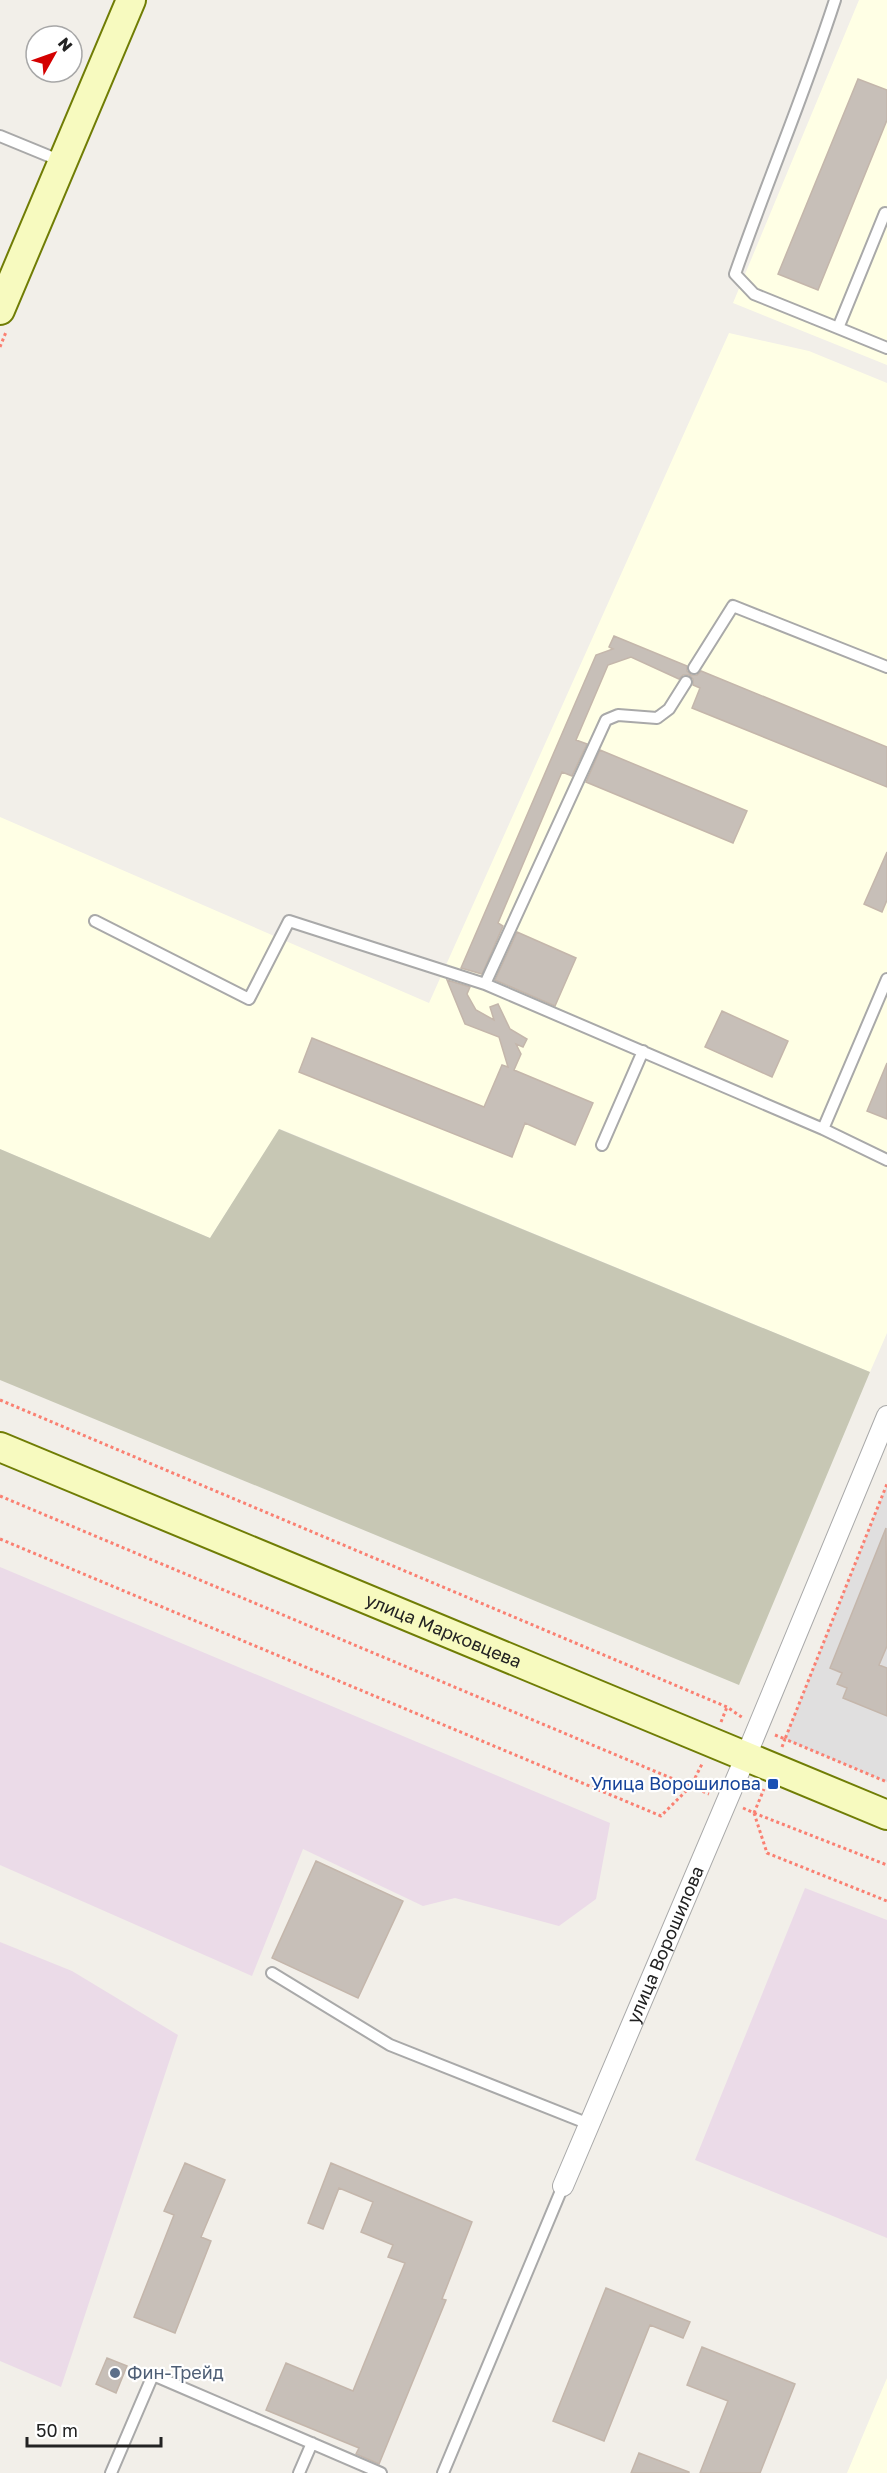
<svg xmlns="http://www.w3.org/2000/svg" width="887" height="2473" font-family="'Golos Text',sans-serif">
<rect width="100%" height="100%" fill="#f2efe9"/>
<path fill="#e0dfdf" d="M887,1485V1782L785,1739Z"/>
<path fill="#ebdbe8" d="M0,1567L610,1823L596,1899L559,1926L455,1898L423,1906L303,1849L252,1976L0,1865Z
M805,1888L887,1920V2238L695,2160Z
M0,1942L72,1971L178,2035L61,2387L0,2361Z"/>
<path fill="#ffffe5" d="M859,0H887V365L733,303Z
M729,333L809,351L887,383V1333L870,1372L280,1129L210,1238L0,1149V817L429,1003Z
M887,2378V2473H847Z"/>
<path fill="#c7c7b4" d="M279,1129L870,1372L739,1685L0,1380V1149L210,1238Z"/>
<path fill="#c7bfb8" stroke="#c4b6ab" stroke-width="1.5" d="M858,79L887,90V120L818,290L778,274Z
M614,636L687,666V671L691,675H697L701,671L887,747V787L692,708L700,688L693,685V679L689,675H683L679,679L631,657L608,665L576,740L587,744L572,776L562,772L498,923L503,926L482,974L461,968L596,655L613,649L609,647Z
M600,750L747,811L733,843L586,782Z
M887,852V900L882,912L864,904Z
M517,932L576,958L555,1006L495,980Z
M447,980L470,987L467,994L476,1010L494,1020L490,1007L498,1004L510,1029L527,1039L523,1047L516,1044L521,1054L514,1070L593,1103L575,1145L525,1123L512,1157L299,1072L312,1038L484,1107L502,1065L508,1067L499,1037L465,1024Z
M722,1011L788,1041L772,1077L705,1047Z
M887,1063V1119L867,1111Z
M886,1528L887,1646L879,1665L887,1668V1716L843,1698L847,1688L837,1684L842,1673L830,1668Z
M316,1861L403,1901L358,1998L272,1958Z
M185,2163L225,2180L201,2237L211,2241L175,2333L134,2317L174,2215L164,2211Z
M331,2163L472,2222L442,2299L446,2300L379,2464L356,2454L359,2448L266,2410L286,2363L353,2391L405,2263L388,2257L393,2245L361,2232L373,2202L339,2188L323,2229L308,2223Z
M606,2288L690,2322L683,2338L650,2325L604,2441L553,2421Z
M702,2347L795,2384L760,2473H700L728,2401L687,2385Z
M107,2358L127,2366L116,2393L96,2384Z
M639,2453L689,2472V2473H631Z"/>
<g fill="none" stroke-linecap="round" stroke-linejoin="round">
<defs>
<path id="service" d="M835,0C805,93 767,182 735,274L754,294L838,328
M0,136L61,161
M885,213L838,328L887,348
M694,668L733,606L887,667
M686,682L669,709L657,718L618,715L606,720L485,984L823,1129L887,1160
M95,921L249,999L289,921L485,984
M823,1129L887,979
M602,1145L643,1051
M272,1973L390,2045L589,2124
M111,2473L153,2375L381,2473
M299,2473L312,2443
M443,2473L563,2186"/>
<g id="minor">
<path id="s1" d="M563,2186L746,1756L887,1416"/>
</g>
<g id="secondary">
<path d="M0,310L131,0"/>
<path id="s2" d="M0,1447L887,1815"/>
</g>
</defs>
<use href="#service" stroke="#a9a9a9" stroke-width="14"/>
<use href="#minor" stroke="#a9a9a9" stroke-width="22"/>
<use href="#secondary" stroke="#707d05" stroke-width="32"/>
<path stroke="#fa8072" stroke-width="3" stroke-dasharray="3 3" stroke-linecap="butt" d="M0,347L6,332
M0,1400L727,1707L743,1718
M0,1496L709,1794
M0,1539L661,1816L691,1786L702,1764
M721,1722L727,1707
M775,1735L785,1739L887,1484
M782,1747L785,1739L887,1782
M743,1808L754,1813L764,1789
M754,1813L767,1853L887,1901
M754,1813L887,1865"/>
<use href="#service" stroke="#fff" stroke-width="10"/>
<use href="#minor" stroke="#fff" stroke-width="20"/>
<use href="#secondary" stroke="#f7fabf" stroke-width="28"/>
</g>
<rect fill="#1a4fb4" stroke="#fff" stroke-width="2" x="767" y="1778" width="12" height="12" rx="3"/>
<circle fill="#5c6f8a" stroke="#fff" stroke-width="2" cx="115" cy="2373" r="6"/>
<g text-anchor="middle" stroke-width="4.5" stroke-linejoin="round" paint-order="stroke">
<g font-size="18" fill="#222" stroke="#fff">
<text dy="6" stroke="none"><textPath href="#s2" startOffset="480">улица Марковцева</textPath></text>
<text dy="6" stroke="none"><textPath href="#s1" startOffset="262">улица Ворошилова</textPath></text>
</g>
<g font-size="18" fill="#164399" stroke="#fff" text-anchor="end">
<text x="761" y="1790">Улица Ворошилова</text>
</g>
<g font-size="18" fill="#4e5e75" stroke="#fff" text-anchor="start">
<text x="127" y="2379">Фин-Трeйд</text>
</g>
</g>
<g transform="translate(54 54) rotate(50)"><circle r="28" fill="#ffffff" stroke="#a7a7a7" stroke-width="1.5"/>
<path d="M0-4.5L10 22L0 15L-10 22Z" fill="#d40000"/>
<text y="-9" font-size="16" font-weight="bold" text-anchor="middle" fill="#222222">N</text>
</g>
<path d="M27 2437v9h134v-9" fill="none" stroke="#222222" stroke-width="3"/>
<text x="36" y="2437" font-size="18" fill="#222222" stroke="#ffffff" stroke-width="4.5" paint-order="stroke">50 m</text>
</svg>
